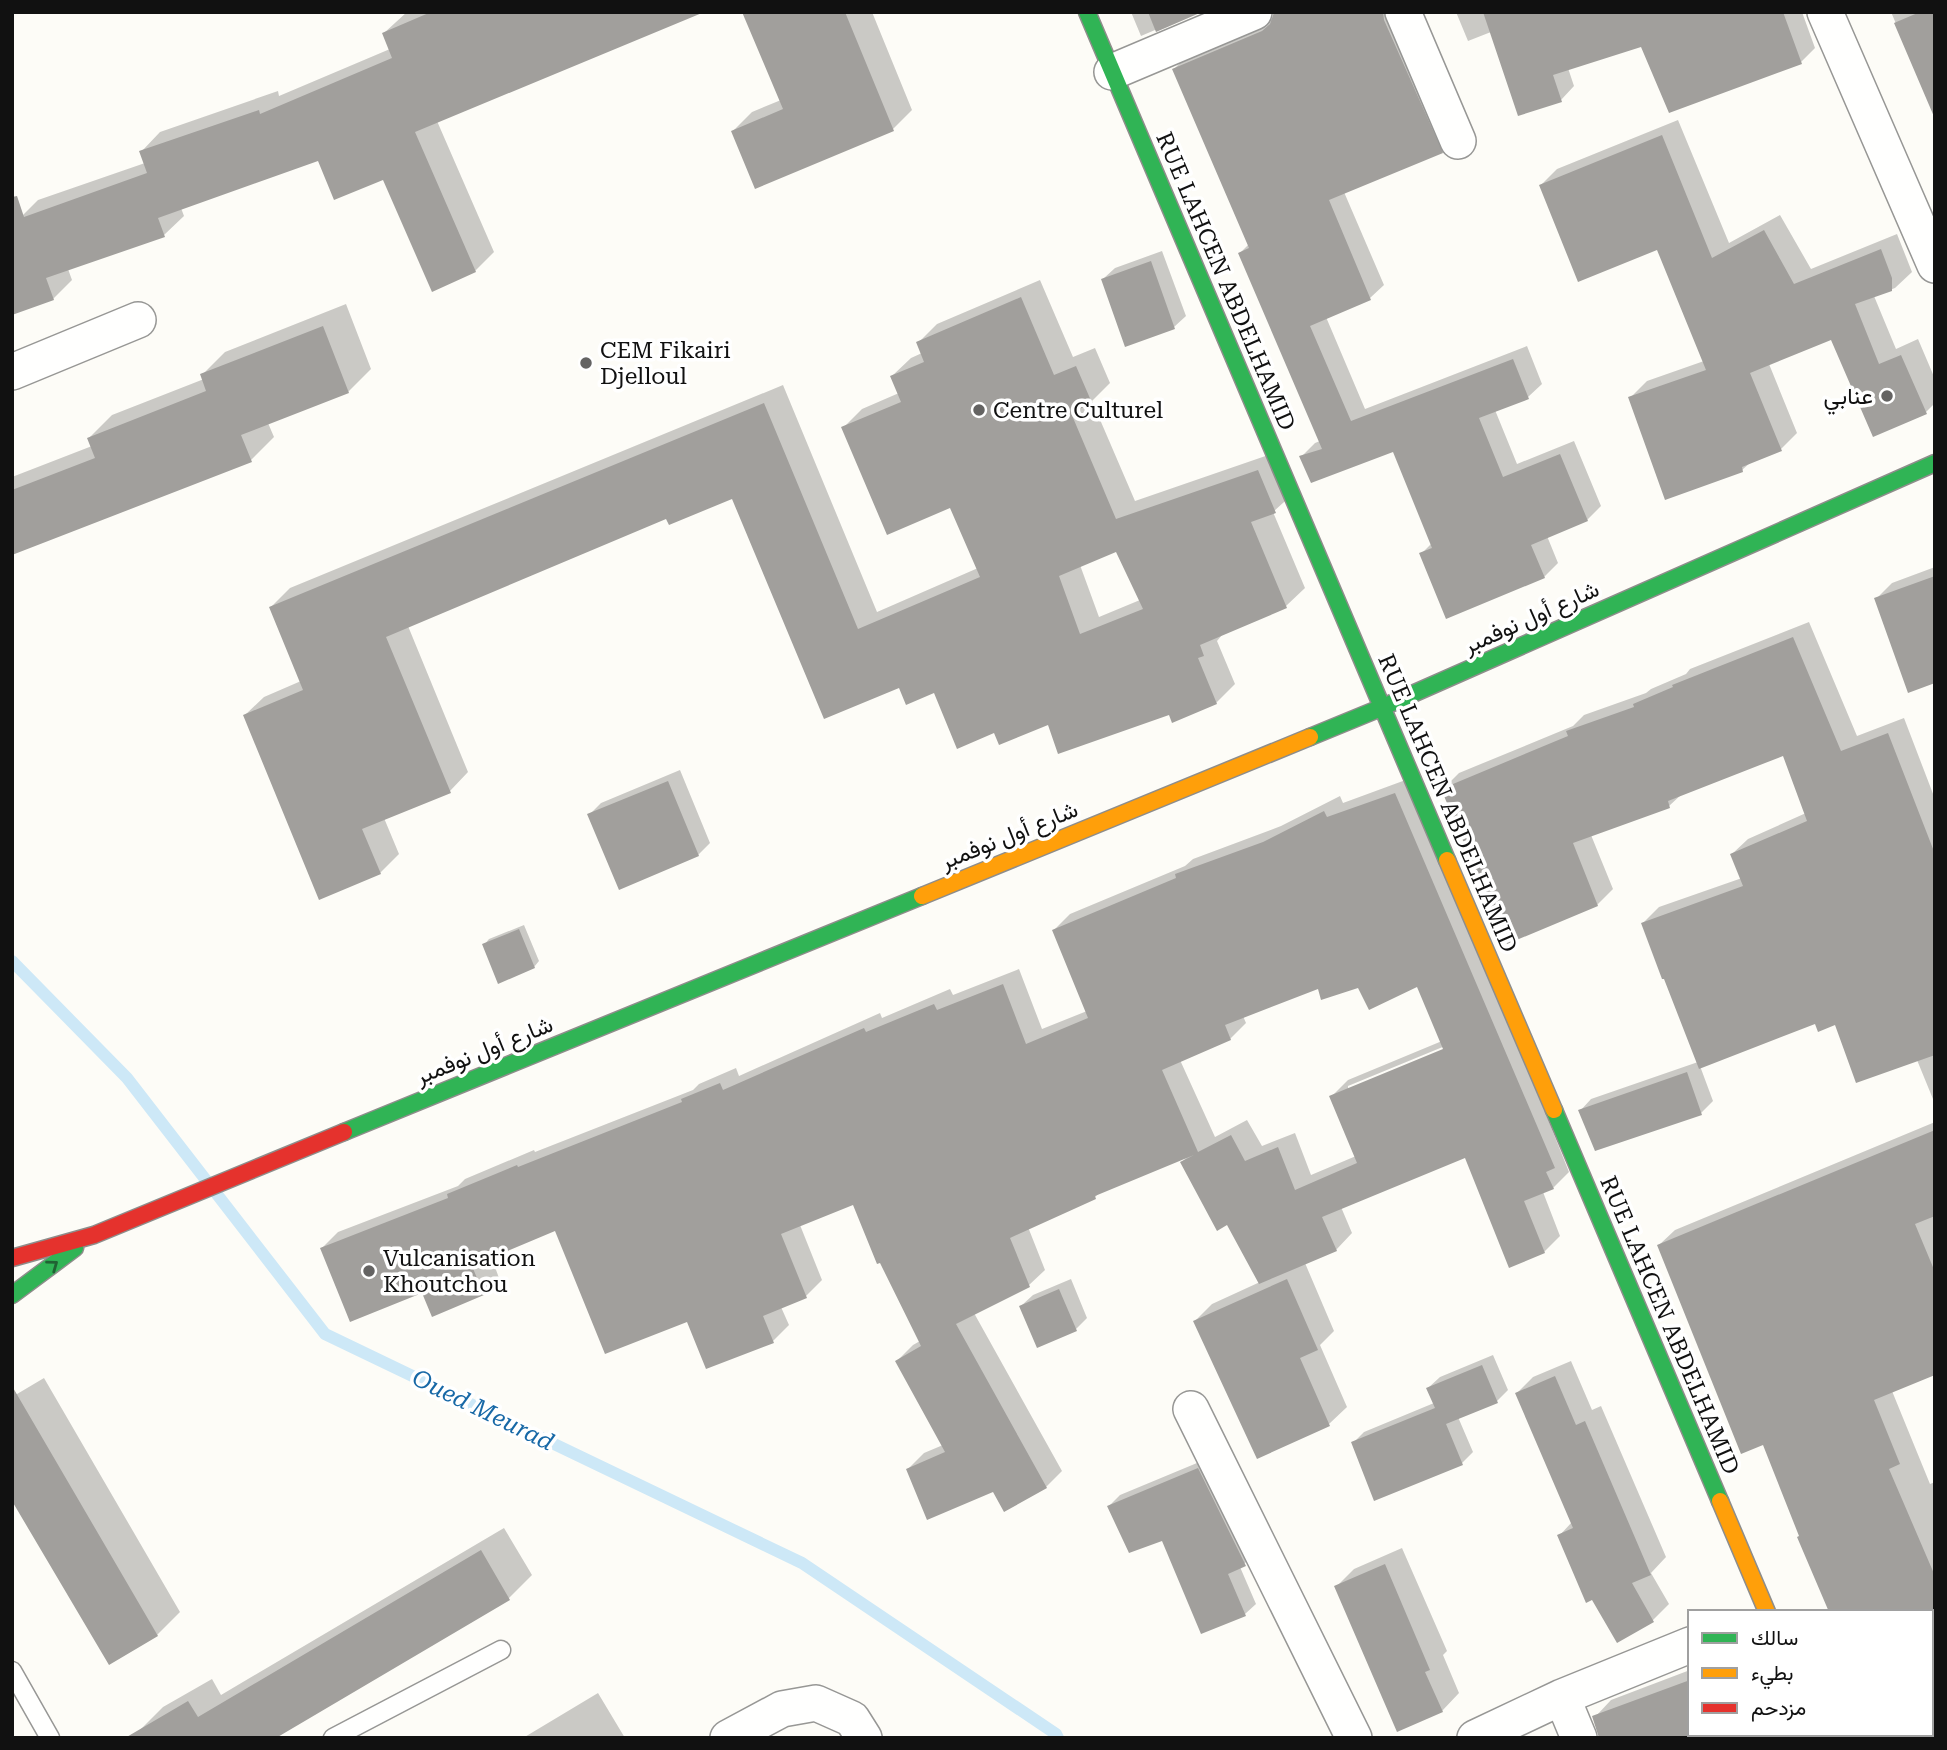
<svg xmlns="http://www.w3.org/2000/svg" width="1947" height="1750" font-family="'Roboto Serif',Vazirmatn,serif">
<rect width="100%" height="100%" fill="#fdfcf7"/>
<path fill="#0003" fill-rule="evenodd" d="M407,12H681L669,25L437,121L494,252L475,271L384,178L319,159L181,208L184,216L164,235L68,269L72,280L53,299L18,220L38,200L145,163L141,152L160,132L278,91L279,96L390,49L384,33Z
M744,12H872L912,110L893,129L733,131L752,112L781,100Z
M1131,12H1197L1141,36Z
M1345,12H1401L1456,138L1442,152L1344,192L1384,285L1370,298L1326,317L1365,409L1527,346L1542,384L1528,397L1495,410L1517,464L1574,441L1601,506L1587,520L1547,536L1558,563L1544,577L1421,554L1432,543L1394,450L1302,456L1315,443L1320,441L1240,253L1249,244L1174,69L1188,55L1274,18Z
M1456,12H1802L1815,48L1801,62L1642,45L1568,68L1574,86L1561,100L1491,32L1468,41Z
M1891,12H1935L1929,101Z
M1678,120L1729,243L1780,215L1811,269L1897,234L1912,272L1895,288L1874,296L1896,349L1918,339L1935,379V403L1926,412L1832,338L1769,364L1797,433L1781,449L1751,462L1742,470L1630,398L1647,381L1704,361L1658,248L1541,185L1557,169Z
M1162,251L1186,316L1174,327L1103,279L1115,268Z
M1040,280L1073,357L1095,348L1110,383L1092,401L1135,501L1277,452L1294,493L1273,512L1305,588L1286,606L1222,635L1217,641L1235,684L1216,703L1170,713L1049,723L995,731L935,691L899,685L733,497L667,517L408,626L468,772L450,791L384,818L399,854L380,873L245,715L264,697L301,681L271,607L290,588L783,385L877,612L978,568L951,505L843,428L862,409L899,393L892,376L911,358L922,353L918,343L937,324ZM1117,550L1140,600L1099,617L1080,565Z
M346,304L371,369L348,392L268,423L274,437L251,460L12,553V477L92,446L89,438L112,415L204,379L202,375L225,352Z
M1935,567V681L1876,599L1892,583Z
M1809,622L1857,736L1904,718L1935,799V1104L1917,1060L1836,1022H1816L1700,1066L1713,1101L1701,1113L1617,1143L1580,1111L1591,1099L1698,1062L1643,923L1659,907L1742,878L1732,854L1748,839L1806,813L1784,754L1682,794L1669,806L1591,835L1613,889L1597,905L1443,789L1459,773L1573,726L1584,715L1646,693L1651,689L1686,674L1690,669Z
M680,770L710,843L698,855L590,814L601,803Z
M1411,778L1569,1172L1553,1188L1543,1192L1560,1236L1544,1252L1466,1156L1341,1207L1352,1233L1336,1250L1305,1263L1334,1331L1320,1345L1347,1407L1329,1424L1195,1321L1212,1304L1260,1282L1228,1223L1182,1162L1190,1154L1100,1192L1095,1197L1028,1227L1045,1270L1028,1286L974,1313L1062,1471L1046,1487L994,1490L908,1469L924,1453L943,1445L897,1361L913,1345L920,1341L854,1202L800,1225L822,1280L806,1296L781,1307L789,1325L773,1341L688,1319L556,1229L491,1256L499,1278L483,1294L423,1291L322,1248L338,1232L458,1186L465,1179L534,1150L535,1152L693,1090L699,1084L736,1068L739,1076L880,1013L882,1018L950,989L953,995L1019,969L1042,1029L1087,1011L1054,930L1070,914L1185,866L1193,859L1281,826L1340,796L1343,803ZM1417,985L1442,1041L1348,1080L1332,1096L1356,1156L1311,1175L1295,1133L1262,1146L1247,1120L1215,1137L1180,1060L1230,1039L1246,1023L1243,1016L1319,987ZM1450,1044L1452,1047L1348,1090V1086Z
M524,925L539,961L534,967L484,945L489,939Z
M1935,1122V1373L1892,1391L1930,1484L1935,1482V1738H1849L1853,1734H1931V1612L1801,1536L1764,1443L1659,1245L1675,1230Z
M1071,1279L1087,1318L1076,1329L1021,1306L1033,1295Z
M1493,1355L1508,1390L1497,1401L1458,1417L1473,1452L1462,1463L1353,1443L1364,1432L1434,1403L1428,1388L1440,1377Z
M1571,1361L1592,1410L1601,1406L1666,1557L1651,1573L1669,1604L1653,1620L1618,1641L1559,1536L1572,1522L1517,1393L1533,1377Z
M44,1378L180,1612L157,1635L12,1397Z
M1209,1458L1256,1554L1240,1567L1256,1604L1245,1614L1163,1539L1109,1506L1120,1495Z
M504,1528L532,1575L509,1598L272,1738L140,1730L163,1707L212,1679L221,1695Z
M1402,1548L1447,1651L1443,1655L1459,1693L1442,1711L1336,1587L1354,1569Z
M1690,1670V1734H1819L1822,1738H1600L1596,1716L1611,1700Z
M598,1693L625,1738H523Z"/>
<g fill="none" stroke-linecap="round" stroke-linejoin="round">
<path stroke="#cde8f7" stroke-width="12" d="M12,961L127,1078L325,1334L802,1563L1056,1734L1058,1738"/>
</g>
<path fill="#a19f9c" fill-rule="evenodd" d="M431,12L702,13L415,132L476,272L432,292L383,180L334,200L318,161L158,218L165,237L46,278L54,300L12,315V197L17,196L24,217L147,173L139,151L259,110L260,114L392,58L382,33Z
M742,12H845L894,131L755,189L731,131L783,109Z
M1148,12H1202L1156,32Z
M1274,12H1383L1384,20L1443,153L1329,200L1371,300L1310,326L1351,421L1513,359L1529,399L1479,418L1503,477L1560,454L1588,521L1531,545L1545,578L1446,619L1419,553L1432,548L1393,452L1311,483L1299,456L1322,449L1238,253L1249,248L1172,69L1262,31L1270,24Z
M1483,12H1783L1802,64L1669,113L1641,47L1553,75L1562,102L1518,116Z
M1920,12H1935V119L1894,23Z
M1662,135L1712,258L1764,230L1794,284L1881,249L1892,278V291L1855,304L1879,364L1901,355L1927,414L1873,437L1831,340L1750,373L1782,451L1742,467L1743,472L1665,500L1628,397L1706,370L1657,250L1578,282L1539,185Z
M1151,261L1175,329L1125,347L1101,279Z
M1021,297L1054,375L1076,366L1092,403L1071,413L1116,519L1258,470L1276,513L1251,522L1287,608L1200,645L1204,656L1198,658L1217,704L1172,723L1169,715L1058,754L1048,725L999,745L994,733L957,749L934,693L906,705L899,688L824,719L732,499L669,525L666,519L386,637L451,793L362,829L381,874L319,900L243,715L303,690L269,607L764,403L858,629L980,577L950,508L887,535L841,427L901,402L890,376L924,362L916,342ZM1116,552L1143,609L1080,634L1059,576Z
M323,326L349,393L241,435L252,462L12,555V490L95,458L87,438L206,391L200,374Z
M1935,576V683L1908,693L1874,598Z
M1793,637L1841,751L1888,733L1935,854V1055L1856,1083L1835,1025L1818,1032L1815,1024L1699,1069L1664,979H1662L1641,923L1743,886L1730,854L1807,821L1783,756L1668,801L1670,808L1573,843L1598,906L1507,944L1441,789L1568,736L1566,731L1634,707L1633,704L1673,687L1672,685Z
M668,781L699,856L619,890L587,814Z
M1395,793L1555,1168L1546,1172L1554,1189L1524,1201L1545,1253L1509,1268L1465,1158L1322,1217L1337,1251L1259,1284L1227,1225L1217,1231L1180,1162L1194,1155L1095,1196L1096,1199L1010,1238L1030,1287L956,1324L1047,1488L1004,1512L993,1492L927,1520L906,1469L945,1452L895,1361L921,1346L880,1263L877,1264L853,1205L781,1234L807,1298L763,1316L774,1343L706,1369L687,1322L605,1354L555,1231L472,1266L484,1295L432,1317L422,1293L350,1322L320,1248L448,1198L447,1194L517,1165L518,1167L682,1102L681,1099L720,1083L723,1090L864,1028L866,1032L934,1004L937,1010L1003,984L1026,1044L1088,1018L1052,930L1176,878L1175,874L1263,842L1324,811L1327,817ZM1417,987L1443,1049L1329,1096L1357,1163L1295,1190L1278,1147L1245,1161L1231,1135L1198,1152L1162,1070L1231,1040L1225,1025L1318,989L1321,1000L1358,988L1369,1010Z
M519,929L535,968L498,984L482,944Z
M1687,1072L1702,1115L1595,1151L1578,1110Z
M1935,1130V1216L1915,1224L1935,1272V1375L1874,1400L1900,1464L1889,1469L1935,1576V1612H1829L1797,1537L1799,1536L1763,1445L1741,1454L1657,1245Z
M1287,1279L1318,1350L1300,1358L1330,1426L1257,1459L1193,1321Z
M1059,1289L1077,1331L1037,1348L1019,1306Z
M1482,1365L1498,1403L1446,1424L1463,1465L1374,1501L1351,1442L1435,1408L1426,1388Z
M1555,1376L1576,1425L1585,1421L1651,1575L1632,1583L1654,1622L1617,1643L1592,1600L1586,1603L1557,1535L1573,1528L1515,1393Z
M12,1386L158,1636L109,1665L12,1501Z
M1198,1468L1246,1566L1228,1574L1246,1616L1201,1634L1162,1541L1129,1553L1107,1506Z
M481,1550L510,1600L276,1738H125L188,1701L198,1717Z
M1385,1564L1430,1670L1425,1672L1443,1712L1397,1732L1334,1586Z
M1690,1680V1738H1599L1592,1716Z"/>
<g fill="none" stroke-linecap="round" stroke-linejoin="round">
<defs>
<path id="lane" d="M12,1671L50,1738
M333,1738L501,1650"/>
<path id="street" d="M1403,12L1458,141
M1825,12L1935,265
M1112,72L1254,12
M12,372L138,320
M1191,1409L1354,1738
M1562,1697L1579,1738
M1817,1734L1819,1738
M728,1738L782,1709L816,1703L852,1719L864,1738
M1475,1738L1562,1697L1690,1645"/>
<path id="fast" d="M1087,12L1447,860
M1310,737L1383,707L1935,463
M1554,1110L1720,1501
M344,1132L922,896
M12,1295L75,1248"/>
<path id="slow" d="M1447,860L1554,1110
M922,896L1310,737
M1720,1501L1767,1612"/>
<path id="jam" d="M12,1258L94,1235L344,1132"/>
</defs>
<use href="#lane" stroke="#979795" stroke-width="21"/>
<use href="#street" stroke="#979795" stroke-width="38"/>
<use href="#fast" stroke="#8e8d8b" stroke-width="19"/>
<use href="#slow" stroke="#8e8d8b" stroke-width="19"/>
<use href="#jam" stroke="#8e8d8b" stroke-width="19"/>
<use href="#lane" stroke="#fffffe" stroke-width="18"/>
<use href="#street" stroke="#fffffe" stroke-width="35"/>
<use href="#fast" stroke="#30b455" stroke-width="16"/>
<use href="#slow" stroke="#ff9f0a" stroke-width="16"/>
<use href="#jam" stroke="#e5322d" stroke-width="16"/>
</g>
<defs><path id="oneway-chevron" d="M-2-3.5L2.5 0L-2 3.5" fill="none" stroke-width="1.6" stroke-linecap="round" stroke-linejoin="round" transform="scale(1.75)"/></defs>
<use stroke="#206233" href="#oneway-chevron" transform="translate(53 1265) rotate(-36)"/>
<g fill="#646362" stroke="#fff" stroke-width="2.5">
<circle cx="586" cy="363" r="7"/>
<circle cx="1887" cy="396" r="7"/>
<circle cx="979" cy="410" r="7"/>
<circle cx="369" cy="1271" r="7"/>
</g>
<g text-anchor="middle" stroke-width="7" stroke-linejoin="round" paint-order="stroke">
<g font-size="23" fill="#111" stroke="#fff">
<text transform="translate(1226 281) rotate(67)" y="8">RUE LAHCEN ABDELHAMID</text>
<text transform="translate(1531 617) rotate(-24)" y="8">شارع أول نوفمبر</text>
<text transform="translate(1448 803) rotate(67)" y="8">RUE LAHCEN ABDELHAMID</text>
<text transform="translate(1009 835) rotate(-22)" y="8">شارع أول نوفمبر</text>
<text transform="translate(484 1050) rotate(-22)" y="8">شارع أول نوفمبر</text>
<text transform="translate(1670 1325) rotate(67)" y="8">RUE LAHCEN ABDELHAMID</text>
</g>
<g font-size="23" fill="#111" stroke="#fff" text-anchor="start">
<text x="600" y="358">CEM Fikairi<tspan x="600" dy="26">Djelloul</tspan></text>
<text x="1873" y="404" text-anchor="end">عنابي</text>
<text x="993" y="418">Centre Culturel</text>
<text x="383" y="1266">Vulcanisation<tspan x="383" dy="26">Khoutchou</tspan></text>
</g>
<g font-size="24" font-style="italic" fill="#1768a6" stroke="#fff">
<text transform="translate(483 1410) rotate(26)" y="8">Oued Meurad</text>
</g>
</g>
<rect width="1947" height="1750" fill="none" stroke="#111111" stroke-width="28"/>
<rect x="1688" y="1610" width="245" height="126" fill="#ffffff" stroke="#a0a0a0" stroke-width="2"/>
<rect x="1702" y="1633" width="35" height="10" fill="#30b455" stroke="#a0a0a0" stroke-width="2"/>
<text x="1751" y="1645" font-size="21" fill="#111111">سالك</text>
<rect x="1702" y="1668" width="35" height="10" fill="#ff9f0a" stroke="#a0a0a0" stroke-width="2"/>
<text x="1751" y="1680" font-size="21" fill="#111111">بطيء</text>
<rect x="1702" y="1703" width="35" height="10" fill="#e5322d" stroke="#a0a0a0" stroke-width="2"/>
<text x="1751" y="1715" font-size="21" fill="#111111">مزدحم</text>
</svg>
